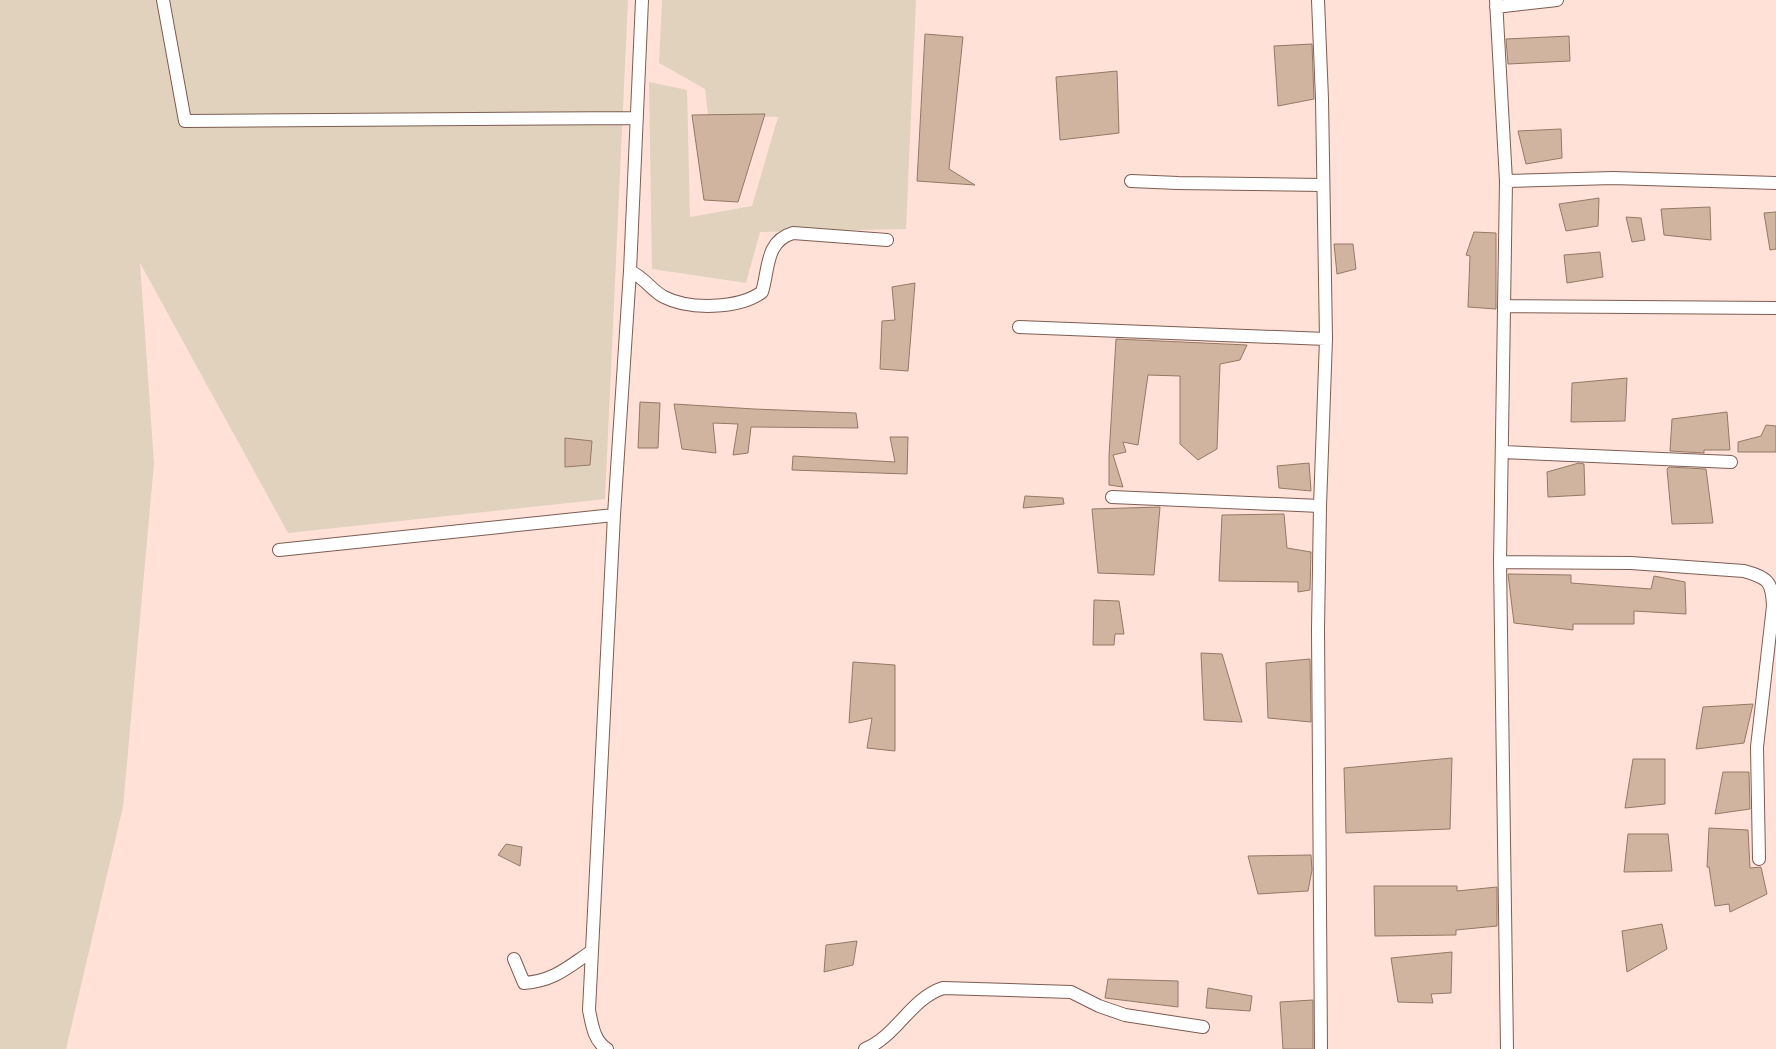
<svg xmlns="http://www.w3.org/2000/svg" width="1776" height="1049" font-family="'PT Serif',serif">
<rect width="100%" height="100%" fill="#ffe1d7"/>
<path fill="#e1d2bd" d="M0,0H628L605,499L288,533L140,263L154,463L123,807L66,1049H0Z
M662,0H916L906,229L760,232L746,283L652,269L649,82L687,90L690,217L752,206L778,117L708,115L705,89L659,63Z"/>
<path fill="#d1b49f" stroke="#947965" d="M925,34L963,37L949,169L975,185L917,181Z
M1569,36L1570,61L1508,64L1506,39Z
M1312,44L1314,99L1278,106L1274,46Z
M1117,71L1119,133L1060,140L1056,77Z
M765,114L738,202L704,200L692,115Z
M1561,129L1562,158L1526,164L1518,131Z
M1599,198L1598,226L1566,231L1559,204Z
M1710,207L1711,240L1664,235L1661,209Z
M1776,212V249L1770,250L1764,213Z
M1626,217L1641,218L1645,240L1632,242Z
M1474,232L1496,233V309L1468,307L1470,256L1466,255Z
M1334,244H1353L1356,269L1337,274Z
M1600,252L1603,277L1567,283L1564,255Z
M915,283L908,371L880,369L882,321L895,320L892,287Z
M1116,339L1247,345L1240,360L1220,364L1217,449L1198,460L1180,444V376L1148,375L1138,445L1123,442L1126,452L1113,455L1123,487L1109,485V456Z
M1627,378L1625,421L1571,422L1572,383Z
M640,402L660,403L658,448H638Z
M674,404L754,409L856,413L858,428L751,427L748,453L733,455L738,424L713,423L716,453L682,449Z
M1727,412L1730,450H1704V453L1670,451L1672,419Z
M1766,425L1776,426V452H1738V442L1761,436Z
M890,437H908L907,474L792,470L793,456L895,462Z
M565,438L592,441L590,465L565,467Z
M1309,463L1311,491L1279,488L1277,466Z
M1579,463L1584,464L1585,495L1548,497L1547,472Z
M1669,467L1706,469L1713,523L1672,524L1667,469Z
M1025,496L1063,498L1064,504L1023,508Z
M1160,507L1154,575L1098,573L1092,509Z
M1284,514L1287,548L1311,552L1310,590L1298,592V582L1219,581L1222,515Z
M1508,574L1571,575V583L1651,589L1654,576L1685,582L1686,614L1634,611V624H1573V630L1514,623Z
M1094,600L1119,601L1124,634H1115L1114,645H1093Z
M1201,653L1222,654L1242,722L1204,720Z
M1310,659L1311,722L1268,718L1266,663Z
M853,662L895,665V751L867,748L872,718L849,723Z
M1753,704L1744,743L1696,749L1703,707Z
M1452,758L1450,829L1346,833L1344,768Z
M1633,759H1665V804L1625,808Z
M1723,772H1749L1750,809L1715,814Z
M1709,828L1748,830L1750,868L1761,867L1767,894L1730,912L1729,904L1715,906L1709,867H1707Z
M1628,834H1668L1672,871L1624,872Z
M506,844L522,847L520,866L498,855Z
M1311,855L1312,870L1308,891L1258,894L1248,856Z
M1374,886H1457V891L1497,887V926L1456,930V935L1375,936Z
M1662,924L1667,949L1627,972L1622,931Z
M857,941L853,965L824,972L826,945Z
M1452,952L1451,993L1431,994L1433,1003L1398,1002L1391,958Z
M1108,979L1178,981V1007L1105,998Z
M1208,988L1252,996L1250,1011L1206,1008Z
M1313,1000V1049H1283L1280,1002Z"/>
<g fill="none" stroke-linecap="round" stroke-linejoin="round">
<defs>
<path id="street" d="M163,0L185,121L637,118
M1318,0L1322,99L1326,339L1320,506L1318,629L1321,1049
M1496,0L1506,181L1500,562L1507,1049
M1496,7L1557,0
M1131,181L1178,183L1323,185
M1506,181L1613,178L1776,183
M630,271C645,278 652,291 664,297C689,310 739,309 762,292C769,270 765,241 793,233L887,240
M1504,306L1776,308
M1019,327L1326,339
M1502,452L1731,462
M1112,497L1320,506
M279,550L614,515
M1500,562L1631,563L1744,571C1768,578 1772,581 1773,606L1757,747L1759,859
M514,959L524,983C554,981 568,967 592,951
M607,1049C594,1041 592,1025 589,1010L614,515L630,271L642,0
M865,1049C897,1036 910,999 943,988L1071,992L1099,1006L1125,1015L1203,1027"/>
</defs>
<use href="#street" stroke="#7d5d53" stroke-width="14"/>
<use href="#street" stroke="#fff" stroke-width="12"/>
</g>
</svg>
